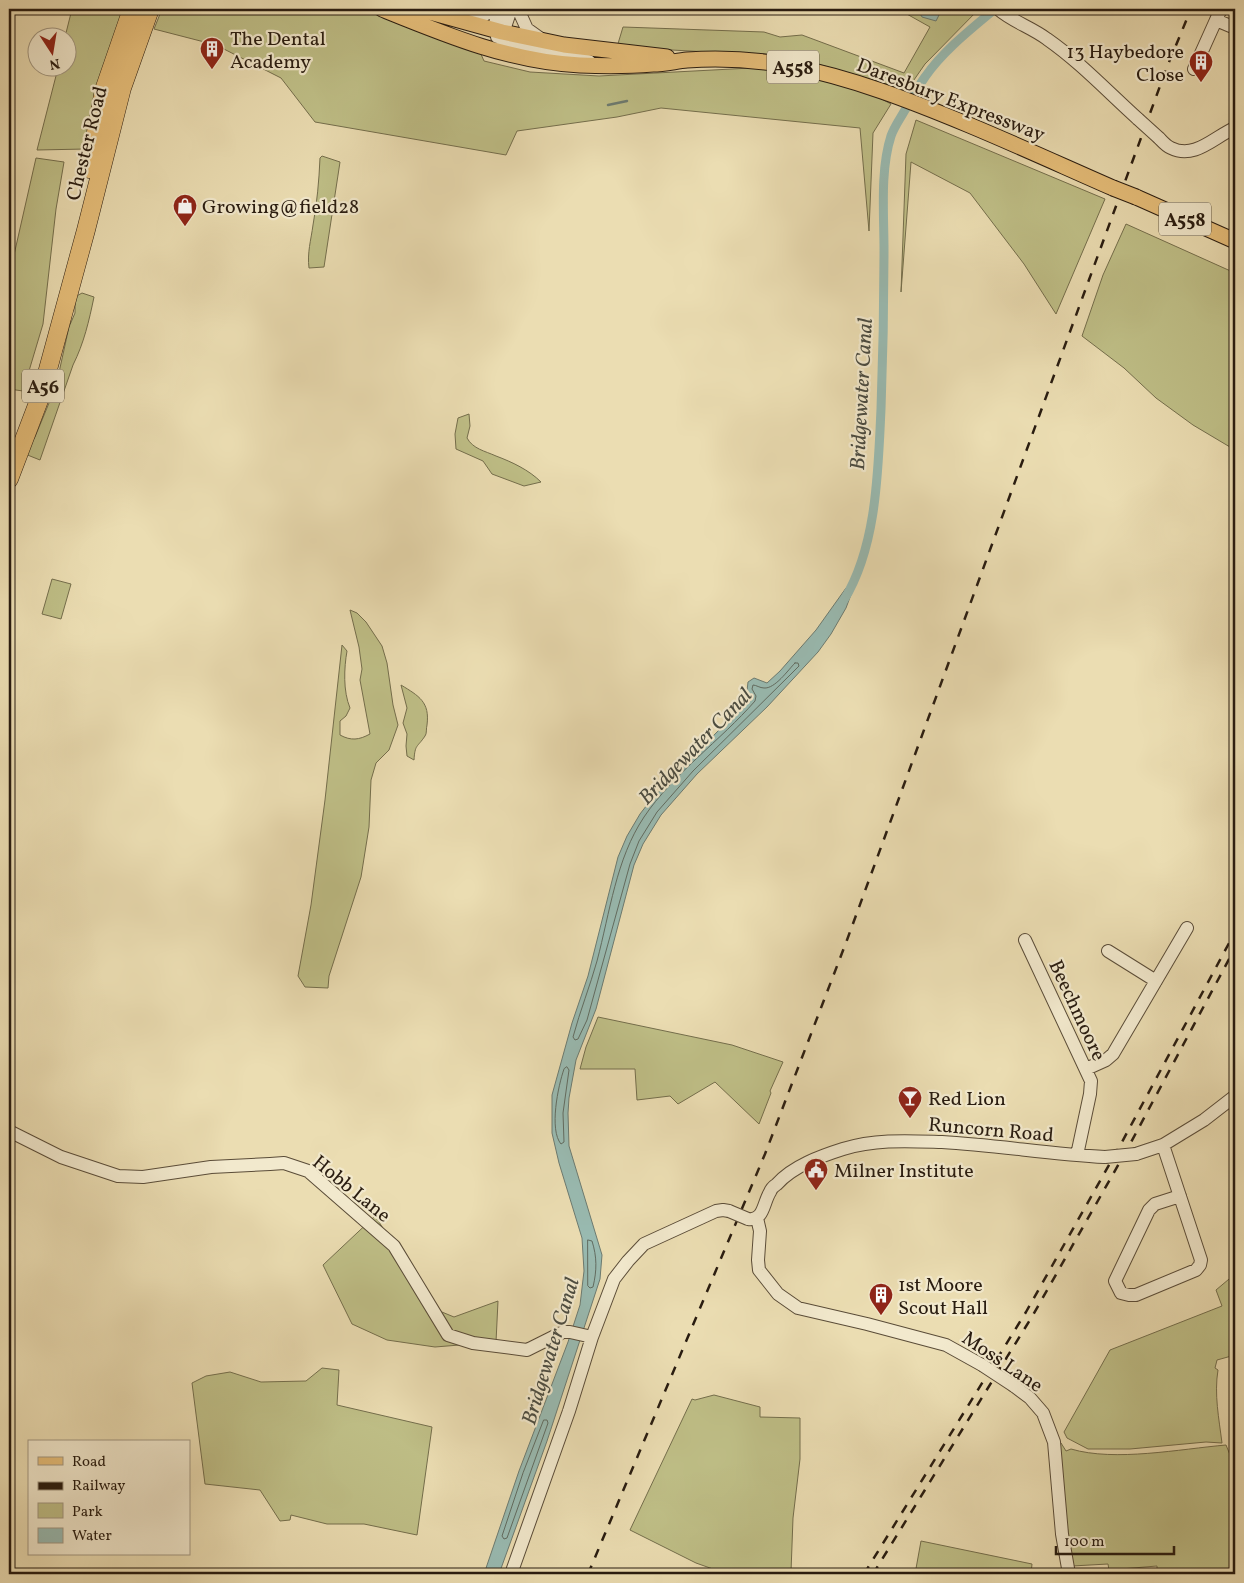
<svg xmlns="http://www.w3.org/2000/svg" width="1244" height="1583" font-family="Vollkorn,serif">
<rect width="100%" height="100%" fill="#ebddb2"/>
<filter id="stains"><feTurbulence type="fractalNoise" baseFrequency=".004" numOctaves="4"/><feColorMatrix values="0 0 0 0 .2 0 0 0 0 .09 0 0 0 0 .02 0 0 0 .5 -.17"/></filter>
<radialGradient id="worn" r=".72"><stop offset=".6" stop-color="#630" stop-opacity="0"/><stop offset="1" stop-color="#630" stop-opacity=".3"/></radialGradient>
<path fill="#bfbf87" stroke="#746e4c" d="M72,9H125L86,149L37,150L58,68H68V38L65,37Z
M162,9H369L401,23L480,52L484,61L530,72L599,76L789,66L840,77L891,104L873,133L869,231L860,128L661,108L617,117L517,131L506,155L315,122L281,78L216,45L154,29Z
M910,9H979L925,64L907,90L814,63L763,55L617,47L623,27L764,32L780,37L802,35L904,73L930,27L905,13Z
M916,120L1105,199L1056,314L1024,264L970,193L911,162L901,292L906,154Z
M322,156L340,162L324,267L309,268C307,253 311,240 313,225C317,203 319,181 320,158Z
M36,158L64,162L56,209L43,324L23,391L9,389V277Z
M1126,224L1235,273V450L1193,425L1156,398L1124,368L1082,336L1103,275Z
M82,293L94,297C89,321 84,343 73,365L40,460L25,454L35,437L56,386L69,327L75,313V297Z
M469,414L470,426L467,438C473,449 485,451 496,456C512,462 529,470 541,482L524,486L492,474L483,461L456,449L455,434L458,418Z
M52,579L71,584L61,619L42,614Z
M350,610L357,613L366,622L382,646L387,663L393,705L398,725L389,750L376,763L371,780L369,827L361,877L329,976L328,988L305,987L298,976L311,905L325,800L342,645L347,651C344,668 343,691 350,708L346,716L340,721V735C351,741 359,740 370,734L360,680L362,669L359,647Z
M401,685C419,696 430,702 427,725C426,728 427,734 425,736C417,748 415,744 414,760L407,756L406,746L407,734L403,723L407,708Z
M598,1017L732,1045L783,1062L770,1091L771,1093L759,1124L715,1082L678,1104L670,1096L637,1100L635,1069H580L586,1047Z
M375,1216L437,1310L454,1317L498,1301L496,1342L435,1347L387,1340L352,1324L323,1265Z
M1235,1274V1355L1217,1360L1215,1368L1218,1370C1214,1394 1219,1419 1222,1443L1206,1442L1130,1449H1088L1067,1438L1064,1432L1110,1350L1222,1306L1216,1290Z
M322,1368L339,1370L337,1405L432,1427L417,1535L364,1524H327L291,1515L290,1520L280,1521L260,1490L205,1484L192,1383L206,1376L230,1372L261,1382L306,1381Z
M714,1395L760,1407V1417L800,1418V1459L793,1518L791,1572L779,1574H727L696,1563L630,1530L692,1399L695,1400Z
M1061,1443L1066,1451L1071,1449C1115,1462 1180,1449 1226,1445L1235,1467V1574H1157V1566L1109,1570L1108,1564L1072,1566L1058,1449Z
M921,1541L1032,1564L1031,1574H915Z"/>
<path fill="#99bbb2" stroke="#6c7b71" d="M921,9H927L940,13L936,21L922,17L919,12Z
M846,588L852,592L846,608L831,634L818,652L767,707L697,774L661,815L643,844L634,865L596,1009L576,1060L569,1098L568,1113L569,1146L602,1255L600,1279L547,1441L499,1574H484L519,1471L568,1342L580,1305L584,1271L582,1238L559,1163L552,1133V1095L572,1023L588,976L618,857L627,836L640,814L650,801L751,697L747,691L748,682L754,678L767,683L780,671L816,630Z"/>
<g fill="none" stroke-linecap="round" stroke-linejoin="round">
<path stroke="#616c61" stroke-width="1" d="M795,663H798L799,666L790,675L693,771L657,812L639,841L630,864L587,1020L578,1039L575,1040L573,1037C580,1011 590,986 597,961C610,912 616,859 644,817C673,774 721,740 755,701L756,696L752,689L753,685C756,685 760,688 764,688C775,689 788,670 795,663Z
M567,1067L569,1070L563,1113L564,1142L561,1144C549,1130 558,1086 564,1069Z
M588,1240L592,1241C597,1257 597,1270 593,1287L590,1288L588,1286Z
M544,1420H547L548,1423L507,1538L504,1539L502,1536L523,1473Z"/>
<path stroke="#6c7b71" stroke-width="2.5" d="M608,105L627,101"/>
<path stroke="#99bbb2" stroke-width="9" d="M844,600C877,546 878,471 881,409C883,356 884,303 884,250C884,214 880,170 891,136C894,127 900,119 905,110C912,99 917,88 925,77C943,51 971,29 995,9"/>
<defs>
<path id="minor" d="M498,9C495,22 492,31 502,41L589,61
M518,9L527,29L541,39
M998,9C1013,22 1031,27 1047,39C1080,62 1108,92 1138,119
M1221,9L1216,20L1235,28
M462,19L480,18L494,9
M497,37L504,30L511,9
M1194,69L1216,20
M1159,138C1162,141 1166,146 1171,148C1195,160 1215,136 1235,128
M1025,940L1091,1081L1090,1094L1077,1155
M1108,951L1156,981
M1086,1069L1106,1060L1113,1054L1187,928
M9,1131L61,1157L118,1176L143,1177L211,1167L270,1164L284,1163L308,1171L394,1246L448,1335L473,1343L527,1350L563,1332H570L592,1337
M1163,1145L1201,1260L1200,1265L1196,1270L1136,1295H1129L1121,1293L1115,1281L1149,1210L1155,1204L1180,1196
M1136,1154L1163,1145L1204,1120L1235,1096
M757,1218L760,1231L758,1260L759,1270L778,1294L798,1308L867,1324L946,1345L982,1365
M748,1219C764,1221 763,1203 770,1192C771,1189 774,1186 777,1184C793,1166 821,1156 843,1149C876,1139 908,1141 942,1142C996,1145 1050,1154 1105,1157
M1014,1386L1030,1398L1043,1413L1054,1442L1062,1534L1069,1574
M511,1574L569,1411L592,1337L614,1279L628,1261L644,1244L716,1211L723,1210L729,1211"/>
<path id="major" d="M382,9C446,35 511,62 580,65C604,66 629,66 653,64C665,64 676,61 687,60C719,58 759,60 791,66C853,78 911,101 969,125C1017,145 1065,167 1113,188
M419,9L502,32L564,45L667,57
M1136,197L1235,241"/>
<path id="highway" d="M89,169L104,90L132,9
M9,479L41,395L86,230L122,88L150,9"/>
</defs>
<use href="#minor" stroke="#5a4c38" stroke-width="14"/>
<use href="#major" stroke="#291c10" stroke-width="17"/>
<use href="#highway" stroke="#291c10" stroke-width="19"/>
<use href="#minor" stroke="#f2e9cd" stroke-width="12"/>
<use href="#major" stroke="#e6be79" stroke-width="15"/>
<use href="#highway" stroke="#e6be79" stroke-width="18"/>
<path stroke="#291c10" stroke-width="2.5" stroke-dasharray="9 9" stroke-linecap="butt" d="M588,1574L765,1154L847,940L1167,67L1191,9
M864,1574L1026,1312L1122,1142L1235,932
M873,1574L1033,1315L1129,1146L1235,948"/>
<defs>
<path id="minor-bridge" d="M1138,119L1159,138
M1105,1157L1136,1154
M729,1211L748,1219
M982,1365L1014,1386"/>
<path id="major-bridge" d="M1113,188L1136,197"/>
</defs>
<use href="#minor-bridge" stroke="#5a4c38" stroke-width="14" stroke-linecap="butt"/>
<use href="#major-bridge" stroke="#291c10" stroke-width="17" stroke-linecap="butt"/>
<use href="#minor-bridge" stroke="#f2e9cd" stroke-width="12"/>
<use href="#major-bridge" stroke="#e6be79" stroke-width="15"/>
</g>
<defs>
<symbol id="building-pin" viewBox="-11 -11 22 30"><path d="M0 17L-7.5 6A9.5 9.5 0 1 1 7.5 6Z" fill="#8f2418" stroke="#f2e9cd"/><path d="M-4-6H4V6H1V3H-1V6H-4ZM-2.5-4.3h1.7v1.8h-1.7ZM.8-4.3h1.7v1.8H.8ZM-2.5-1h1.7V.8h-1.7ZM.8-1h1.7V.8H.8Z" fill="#fff"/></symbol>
<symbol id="shop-pin" viewBox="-11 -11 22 30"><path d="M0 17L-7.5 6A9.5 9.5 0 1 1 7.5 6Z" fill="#8f2418" stroke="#f2e9cd"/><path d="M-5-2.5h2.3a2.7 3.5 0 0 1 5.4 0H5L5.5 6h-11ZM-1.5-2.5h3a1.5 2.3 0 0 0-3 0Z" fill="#fff"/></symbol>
<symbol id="bar-pin" viewBox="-11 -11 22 30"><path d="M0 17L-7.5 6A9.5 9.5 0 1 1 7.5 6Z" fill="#8f2418" stroke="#f2e9cd"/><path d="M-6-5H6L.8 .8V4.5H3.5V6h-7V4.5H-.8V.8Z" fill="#fff"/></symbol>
<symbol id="civic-pin" viewBox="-11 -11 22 30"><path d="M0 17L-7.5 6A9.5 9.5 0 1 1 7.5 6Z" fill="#8f2418" stroke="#f2e9cd"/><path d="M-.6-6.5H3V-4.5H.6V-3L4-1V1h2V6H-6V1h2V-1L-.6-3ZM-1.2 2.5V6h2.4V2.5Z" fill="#fff"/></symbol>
</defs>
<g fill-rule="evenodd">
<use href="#building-pin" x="198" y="35" width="28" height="38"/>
<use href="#building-pin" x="1187" y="48" width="28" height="38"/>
<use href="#shop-pin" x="171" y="192" width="28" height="38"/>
<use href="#bar-pin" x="896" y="1084" width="28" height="38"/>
<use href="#civic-pin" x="802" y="1156" width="28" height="38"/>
<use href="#building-pin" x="867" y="1281" width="28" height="38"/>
</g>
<g text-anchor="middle" stroke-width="4.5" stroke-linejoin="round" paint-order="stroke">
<g fill="#f2e9cd" stroke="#655a49" stroke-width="1">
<rect x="767" y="50.5" width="52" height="33" rx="4"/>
<rect x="1159" y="202.5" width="52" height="33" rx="4"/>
<rect x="22" y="369.5" width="42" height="33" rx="4"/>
</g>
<g font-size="19" font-weight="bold" fill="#291c10">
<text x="793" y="74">A558</text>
<text x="1185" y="226">A558</text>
<text x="43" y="393">A56</text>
</g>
<g font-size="20" fill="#291c10" stroke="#f2e9cd" text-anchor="start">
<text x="230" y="45">The Dental<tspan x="230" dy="23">Academy</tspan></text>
<text x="1184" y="58" text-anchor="end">13 Haybedore<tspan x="1184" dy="23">Close</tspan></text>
<text x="202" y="213">Growing@field28</text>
<text x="928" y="1105">Red Lion</text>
<text x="834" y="1177">Milner Institute</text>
<text x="898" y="1291">1st Moore<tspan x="898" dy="23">Scout Hall</tspan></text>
</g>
<g font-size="20" fill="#291c10" stroke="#f2e9cd">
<text transform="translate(951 99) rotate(21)" y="7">Daresbury Expressway</text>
<text transform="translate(86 143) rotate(-76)" y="7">Chester Road</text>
<text transform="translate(1078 1010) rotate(65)" y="7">Beechmoore</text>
<text transform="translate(991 1129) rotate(5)" y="7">Runcorn Road</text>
<text transform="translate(352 1188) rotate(39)" y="7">Hobb Lane</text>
<text transform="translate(1003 1361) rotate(34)" y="7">Moss Lane</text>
</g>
<g font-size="21" font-style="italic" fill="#4b4c41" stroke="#f2e9cd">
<text transform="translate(861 394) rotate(-87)" y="7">Bridgewater Canal</text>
<text transform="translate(695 746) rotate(-46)" y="7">Bridgewater Canal</text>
<text transform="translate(550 1351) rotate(-73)" y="7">Bridgewater Canal</text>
</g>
</g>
<rect width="1244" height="1583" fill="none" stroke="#ebddb2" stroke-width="30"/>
<rect x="10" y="10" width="1224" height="1563" fill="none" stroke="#291c10" stroke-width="2.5"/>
<rect x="15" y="15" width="1214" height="1553" fill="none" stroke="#291c10"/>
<rect x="28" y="1440" width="162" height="115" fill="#f2e9cd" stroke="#a29781"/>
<rect x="38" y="1457" width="25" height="8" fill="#e6be79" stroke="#a29781"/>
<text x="72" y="1466" font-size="15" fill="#291c10">Road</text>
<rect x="38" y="1482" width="25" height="8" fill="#291c10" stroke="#a29781"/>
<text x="72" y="1490" font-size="15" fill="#291c10">Railway</text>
<rect x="38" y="1503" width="25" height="15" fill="#bfbf87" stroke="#a29781"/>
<text x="72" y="1516" font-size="15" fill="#291c10">Park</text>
<rect x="38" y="1528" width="25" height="15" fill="#99bbb2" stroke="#a29781"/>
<text x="72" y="1540" font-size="15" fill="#291c10">Water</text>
<g transform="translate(52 52) rotate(168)"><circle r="24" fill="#f2e9cd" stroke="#a29781"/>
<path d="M0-4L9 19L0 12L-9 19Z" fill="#8f2418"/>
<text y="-8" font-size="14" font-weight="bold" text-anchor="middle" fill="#291c10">N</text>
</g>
<path d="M1056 1546v8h118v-8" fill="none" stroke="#291c10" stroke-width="2.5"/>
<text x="1064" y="1546" font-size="15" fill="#291c10" stroke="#f2e9cd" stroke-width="4" paint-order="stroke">100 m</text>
<rect width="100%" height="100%" filter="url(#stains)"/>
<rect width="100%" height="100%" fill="url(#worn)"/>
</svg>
